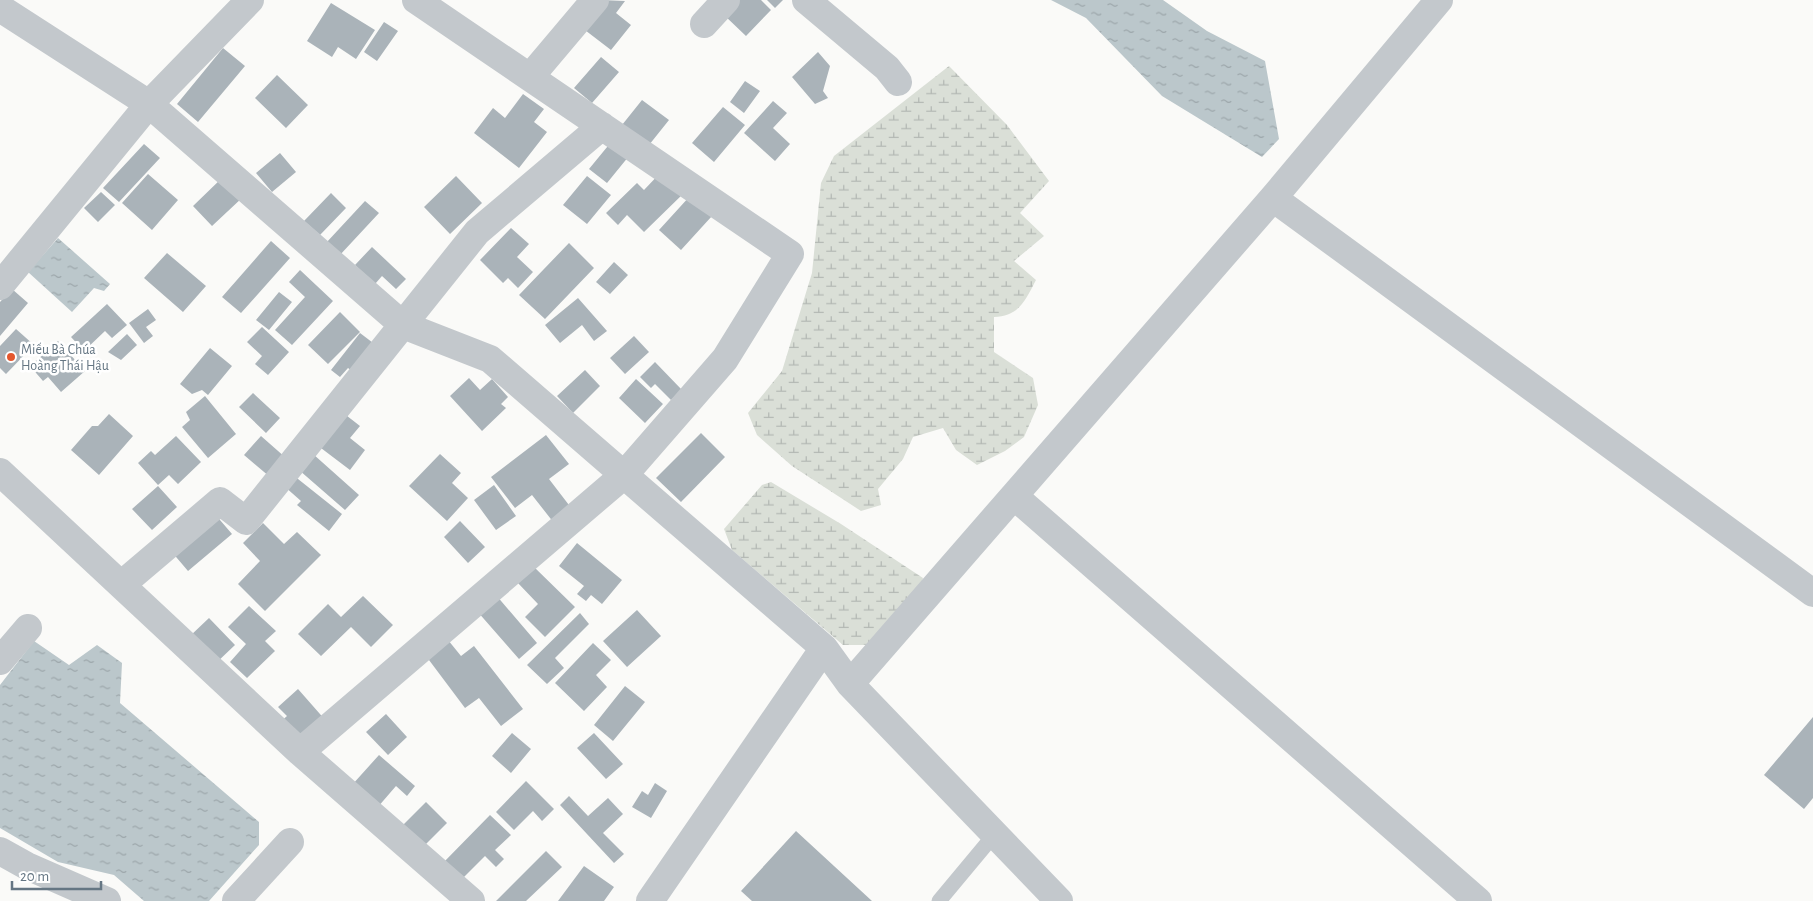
<svg xmlns="http://www.w3.org/2000/svg" width="1813" height="901" font-family="'Alegreya Sans',sans-serif">
<defs>
<pattern id="wetland-marsh" width="20" height="14" patternUnits="userSpaceOnUse" patternTransform="scale(1.25)"><rect width="20" height="14" fill="#dadfd7"/><path d="M1 5h8M5 5V1M11 12h8M15 12V8" fill="none" stroke="#b4b9b4"/></pattern>
<pattern id="water-ripples" width="26" height="14" patternUnits="userSpaceOnUse" patternTransform="scale(1.25)"><rect width="26" height="14" fill="#bbc7cb"/><path d="M2 4q2-2 4 0t4 0M15 11q2-2 4 0t4 0" fill="none" stroke="#9ca6aa"/></pattern>
</defs>
<rect width="100%" height="100%" fill="#fafaf8"/>
<path fill="url(#wetland-marsh)" d="M949,66L1007,125L1049,181L1020,213L1044,236L1014,261L1036,280C1026,299 1019,317 994,317V352L1033,378L1038,405L1024,437L1005,451L977,465L956,450L943,428L913,437L903,459L878,489L881,505L861,511L792,466L757,435L748,413L782,371L812,273L821,183L834,156Z
M771,482L841,524L923,578L917,596L874,645H843L732,550L724,529L762,485Z"/>
<path fill="url(#water-ripples)" d="M1051,0H1163L1207,31L1265,61L1279,139L1262,157L1162,96L1086,18Z
M58,238L110,284L104,291L94,288L72,312L28,272Z
M34,641L69,665L97,645L122,663L120,703L259,822V845L209,901H144L114,875L58,862L0,828V685Z"/>
<path fill="#aab3b9" d="M601,0L625,1L616,13L631,25L611,50L581,27Z
M738,0H761L771,10L746,36L724,15Z
M767,0H783L775,8Z
M331,3L375,30L356,59L338,47L332,57L307,41Z
M384,22L398,31L377,61L364,52Z
M223,48L245,66L198,122L177,104Z
M818,52L830,66L823,91L828,98L815,104L792,77Z
M601,57L619,72L592,103L574,88Z
M277,75L308,105L286,128L255,98Z
M745,81L760,91L744,113L730,102Z
M523,94L544,109L534,122L547,132L519,168L474,133L493,108L505,118Z
M642,100L669,120L649,145L622,125Z
M773,101L787,113L773,128L790,144L775,161L744,133Z
M723,107L745,125L714,162L692,143Z
M612,141L629,156L607,183L589,169Z
M144,144L160,158L119,202L103,188Z
M280,153L296,172L272,192L256,173Z
M663,170L685,192L644,232L627,215L618,225L606,213L637,183L644,190Z
M148,174L178,200L152,230L122,203Z
M456,176L482,203L450,234L424,207Z
M587,176L611,195L587,224L563,205Z
M223,177L243,197L212,226L193,206Z
M101,192L115,205L98,222L84,208Z
M331,193L346,208L320,235L304,221Z
M690,196L712,216L681,250L659,230Z
M365,201L379,213L339,256L326,243Z
M511,228L529,244L517,257L533,272L518,288L508,278L503,283L480,260Z
M271,241L290,258L241,313L222,297Z
M569,243L594,268L545,319L519,295Z
M372,247L406,279L396,289L382,276L375,284L355,265Z
M167,253L206,286L183,312L144,278Z
M614,262L628,275L610,294L596,282Z
M300,270L333,301L292,345L275,330L305,297L289,282Z
M12,289L28,303L0,336V302Z
M279,292L292,302L269,330L256,320Z
M578,298L607,331L594,341L582,325L560,343L545,325Z
M107,304L127,325L112,338L105,331L84,351L71,337Z
M148,309L156,320L146,327L153,336L144,343L129,323Z
M340,312L360,332L328,364L308,345Z
M262,327L289,352L268,375L255,364L262,356L247,342Z
M16,329L34,345L6,374L0,368V346Z
M360,333L381,349L360,377L348,368L340,377L331,370Z
M127,334L137,345L121,360L108,352Z
M634,336L649,352L625,374L610,358Z
M58,341L85,371L61,392L48,377L43,381L30,366Z
M210,348L232,366L208,395L202,390L192,394L180,384Z
M655,362L682,390L671,400L655,384L651,388L640,377Z
M585,370L600,386L573,413L557,396Z
M469,378L480,390L492,379L508,397L501,404L506,408L482,431L450,396Z
M636,379L663,404L645,423L619,398Z
M253,393L280,418L266,433L239,407Z
M205,396L236,434L208,458L182,427L190,420L186,412Z
M342,412L360,426L350,438L365,450L350,470L317,445Z
M109,414L133,436L99,475L71,450L92,426H98Z
M701,433L725,457L681,502L656,478Z
M546,435L569,464L549,479L572,509L554,523L532,495L515,508L491,477Z
M176,436L201,462L178,484L169,475L158,485L138,463L151,451L155,455Z
M261,436L286,458L270,477L244,455Z
M313,454L359,495L345,510L299,470Z
M440,454L461,473L452,483L468,498L447,521L409,486Z
M293,475L342,514L329,531L297,505L301,501L284,486Z
M494,485L516,516L496,530L474,500Z
M158,486L177,507L152,530L132,509Z
M214,513L232,534L188,571L171,551Z
M460,521L485,547L468,563L444,537Z
M263,523L284,544L297,532L321,555L265,611L238,584L260,561L243,543Z
M577,543L622,580L602,604L591,595L586,601L577,594L584,586L559,566Z
M533,566L575,607L545,637L525,617L538,604L517,582Z
M496,595L537,643L519,659L477,611Z
M363,596L393,625L371,647L351,627L321,656L298,634L328,604L341,617Z
M249,606L276,631L265,641L275,651L247,678L230,662L246,644L228,627Z
M637,610L661,636L627,667L603,641Z
M580,613L589,624L555,658L564,668L547,684L527,665Z
M209,618L235,645L215,664L189,637Z
M448,640L461,656L474,646L523,709L501,726L479,698L465,708L426,656Z
M593,643L611,660L596,675L607,687L584,711L555,683Z
M625,686L645,702L613,741L594,725Z
M298,689L327,722L308,739L277,725L287,716L278,707Z
M386,714L407,737L388,755L366,732Z
M1813,717V798L1804,809L1764,775Z
M512,733L531,749L511,773L492,756Z
M594,733L623,764L606,779L577,748Z
M379,755L415,786L407,796L396,786L377,808L352,785Z
M526,781L554,809L542,821L533,811L514,830L496,812Z
M655,783L667,791L651,818L632,807L642,791L648,795Z
M569,796L588,816L608,798L623,814L603,833L624,854L614,863L560,805Z
M426,802L447,823L422,848L401,827Z
M490,815L511,835L495,850L504,859L496,867L485,856L460,881L442,864Z
M796,831L872,901H752L741,891Z
M546,851L562,867L526,901H496Z
M584,866L614,887L604,901H558Z"/>
<g fill="none" stroke-linecap="round" stroke-linejoin="round">
<path stroke="#c3c8cc" stroke-width="15" d="M939,901L994,835"/>
<path stroke="#c3c8cc" stroke-width="28" d="M806,0L887,68L898,82
M0,8L149,104L403,325L490,359L824,648L850,684L1059,901
M704,24L726,0
M530,77L595,0
M1273,198L1813,593
M0,286L149,104L250,0
M0,472L300,752L471,901
M1014,496L1478,901
M121,585L220,501L246,521L477,232L602,126
M0,661L28,628
M850,684L1273,198L1439,0
M300,752L624,475L725,359L790,254L416,0
M0,851L27,866L107,901
M236,901L290,842
M650,901L824,648"/>
</g>
<circle fill="#e4572e" stroke="#fff" stroke-width="2" cx="11" cy="357" r="5"/>
<g text-anchor="middle" stroke-width="5" stroke-linejoin="round" paint-order="stroke">
<g font-size="14" fill="#657683" stroke="#fff" text-anchor="start">
<text x="21" y="354">Miếu Bà Chúa<tspan x="21" dy="16">Hoàng Thái Hậu</tspan></text>
</g>
</g>
<path d="M12 881v8h89v-8" fill="none" stroke="#657683" stroke-width="2.5"/>
<text x="20" y="881" font-size="15" fill="#657683" stroke="#ffffff" stroke-width="4" paint-order="stroke">20 m</text>
</svg>
